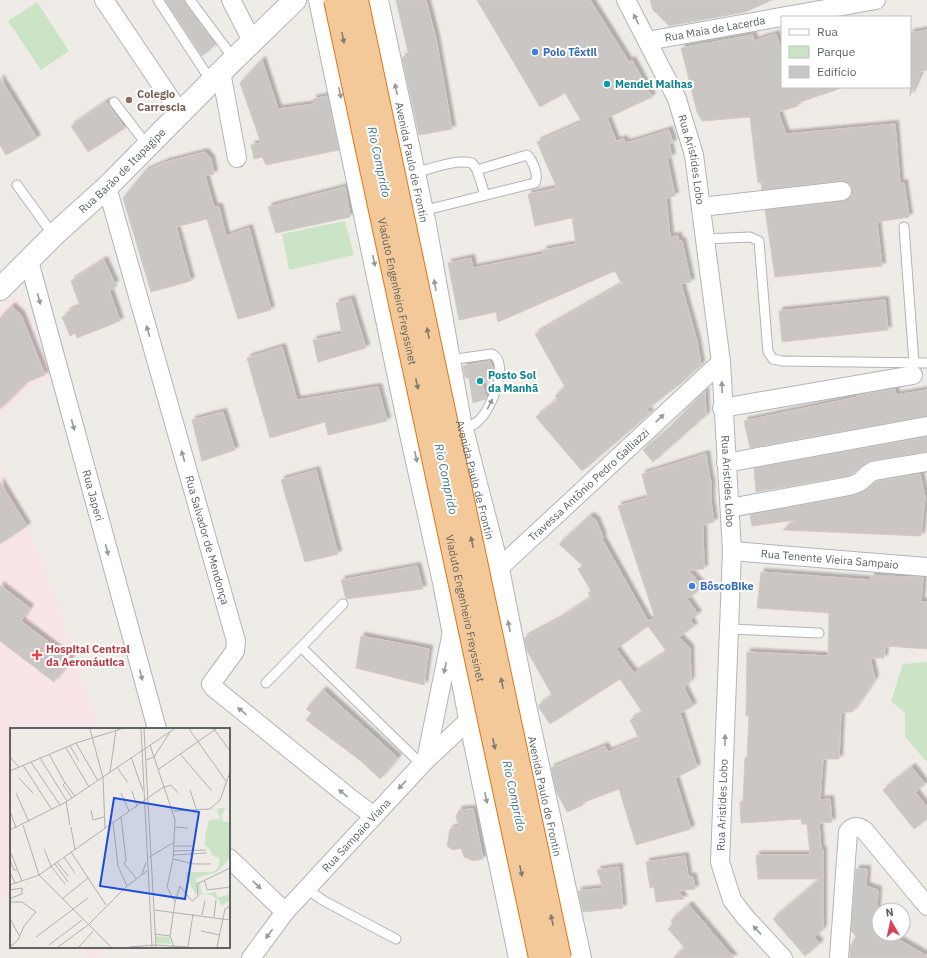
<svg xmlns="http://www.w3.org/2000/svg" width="927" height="958" font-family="'IBM Plex Sans',sans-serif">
<defs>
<filter id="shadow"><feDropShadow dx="3.5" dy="-3.5" stdDeviation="1" flood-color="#0004"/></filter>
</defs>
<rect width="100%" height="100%" fill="#efebe7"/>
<path fill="#f9e5e7" d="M19,295L53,378H48L32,385L0,417V310L14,296Z
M0,463L50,581L99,729H11V890L0,901Z
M78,947H108L97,958H88Z"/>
<path fill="#cce4c6" d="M37,2L69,51L41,70L8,21Z
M345,221L354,255L289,270L282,234Z
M927,662V762L905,737V713L891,701L903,664Z"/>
<path fill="#cac6c3" stroke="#d3ccc5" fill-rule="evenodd" filter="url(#shadow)" d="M165,0H184L215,45L202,56Z
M396,0H426L436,39L452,129L419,135L402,57L409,56Z
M477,0H590L629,62L632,60L652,97L607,118L616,141L624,139L625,143L637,140L669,130L673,143L669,144L672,157L667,158L675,196L666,198L670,237L678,236L679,241H682L691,282L681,284L697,341L701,365L681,383L647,409L650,413L582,471L536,417L558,399L555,396L565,387L535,334L622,284L615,271L498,322L496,312L459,320L448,263L471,258L473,268L544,254L543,250L576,244L572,218L535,226L528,194L557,188L537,142L582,122L565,93L540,107Z
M650,0H772L745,12L669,26L653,10Z
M927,30V70L921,71L910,96V33Z
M776,34L782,54V87H838L839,89L797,103L798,106L778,112L786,134L895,124L900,184L904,183L909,217L877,222L882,266L775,277L765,210L844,201L851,196L852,190L851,185L847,182L841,181L762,190L761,182L758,183L750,117L702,121L697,112L681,48L753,35L754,41Z
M262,60L278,109L314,104L313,99L327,96L339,150L266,165L262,157L254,159L251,145L261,143L240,83Z
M0,78L37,138L6,155L0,145Z
M106,102L125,128L88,152L71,126Z
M205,152L211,159L214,174L205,176L214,207H219L226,236L249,228L271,310L238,319L207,219L176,227L191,281L151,292L123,198L145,171L166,162Z
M345,187L350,217L276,233L268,207Z
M104,260L115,284L111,286L113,289L109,290L120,321L77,338L75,333L70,336L62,317L67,315V312L80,306L71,281Z
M351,299L366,348L318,362L313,340L342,334L336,303Z
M885,300L888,330L782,342L779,311Z
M12,306L21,315L45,375L27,382L0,409V318Z
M282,347L297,400L378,387L387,421L328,435L325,422L270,438L247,358Z
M490,361L493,368L492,380L482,383L486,399L473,403L469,378L465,377L463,366Z
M895,389L896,395L927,390V416L750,448L744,421L858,397V395Z
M705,391L706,415L653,462L643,450L665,432Z
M223,412L235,450L202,461L192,420Z
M927,437V452L871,461L853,473L847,476L756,492L754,468Z
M706,454L710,480H711V502L714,522L703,525L704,569L688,570L703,587L687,599L698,614L690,620L694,626L679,637L690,648L691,680L684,688L693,706L680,713L697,767L675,778L691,829L636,845L619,789L582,803L583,805L567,812L556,791L551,768L605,746L608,752L639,739L630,720L643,713L620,679L550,724L538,706L552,695L526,649L524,638L558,620L591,598L588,593L591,591L578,569L583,566L559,544L590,516L596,520L603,537L602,539L648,621L655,618L618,506L648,498L642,474ZM648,626L667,652L634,673L616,649Z
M316,470L338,554L305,562L281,480Z
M920,474L925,497L921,536L783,530L795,520L752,526L750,515L851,496L863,492L877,481Z
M0,482L27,526L0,544Z
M417,566L423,589L346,599L341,580Z
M761,572L871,580V576L923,577L921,602H927V649L885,646L884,658H870L875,679L852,712H841L839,759H823L820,800L830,799L832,822L819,823L821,850H823V929L814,937L820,943L805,956L773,919L820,879H758L756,855H810L807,824H802L801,819L741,823L740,802L743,801L745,757L747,758L749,716H746L747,652L828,656L829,613L757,608Z
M0,585L30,608L21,621L71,659L54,682L0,641Z
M361,636L429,649L424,685L356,668Z
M323,690L398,758L380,779L361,761L306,720L312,713L306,709Z
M912,767L925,784L915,792L927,807V819L914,829L883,790Z
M473,809L483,859L473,861L464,857L461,848L453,850L447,846L450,829L459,826L456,817L459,810Z
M685,856L688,876L693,877L695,889L678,891L684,899L656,902L654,887L650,888L646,862Z
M619,867L623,908L583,912L578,891L603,888L597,870Z
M856,869H867L866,886L878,890L876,926L879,928V934H889L927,956V958H850V947L856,936L851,931Z
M689,905L734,958H673L685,948L668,929L673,924L671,920Z"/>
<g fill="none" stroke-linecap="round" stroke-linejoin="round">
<defs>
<path id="service" d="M158,0L211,81
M190,0L234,59
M114,102L147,145
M414,173C431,169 454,159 472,163L477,170L485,195
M17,185L54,236
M422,211L535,183C539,175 533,161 527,155L477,170
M904,227L914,363
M706,239L750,237L759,241L768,352L773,359L782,361L927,363
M449,360L492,354C511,364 490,412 478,421C474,425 467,428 462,430
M729,629L819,633
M301,647L422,765
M266,683L343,604
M307,889L324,901L396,939"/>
<g id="minor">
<path d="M104,0L180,113"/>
<path d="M231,0L252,41"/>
<path id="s1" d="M626,0L677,99L694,155L721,362L732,551L720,862L732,900L746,918L783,958"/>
<path id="s2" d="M647,41L876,0"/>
<path d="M221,72L237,158"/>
<path id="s3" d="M107,187L236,641L235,651L211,684L214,688L350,798L374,816"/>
<path d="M701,207L842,191"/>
<path id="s4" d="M29,261L157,729"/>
<path d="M722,408L913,375"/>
<path d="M726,463L927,426"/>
<path d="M730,508L849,486C865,482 862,477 873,471L927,462"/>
<path id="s5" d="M732,551L927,567"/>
<path id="s6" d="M487,571L498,569L721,362"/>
<path d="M426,760L452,632"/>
<path d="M229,858L285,912"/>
<path id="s7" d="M251,958L285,912L426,760L470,719"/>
<path d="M839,958L848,832C853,825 859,826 865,831L927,906"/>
</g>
<g id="tertiary">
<path id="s8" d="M0,289L57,232L107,187L221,72L295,0"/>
</g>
<g id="secondary">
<path d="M320,0L411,434L444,582L470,719L520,958"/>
<path id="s9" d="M377,0L424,220L460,422L498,569L525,706L580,958"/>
</g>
</defs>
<use href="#service" stroke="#b1b5b7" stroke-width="11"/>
<use href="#minor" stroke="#b1b5b7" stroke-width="20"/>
<use href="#tertiary" stroke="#b1b5b7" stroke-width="24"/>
<use href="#secondary" stroke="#b1b5b8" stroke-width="24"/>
<use href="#service" stroke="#fff" stroke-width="9"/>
<use href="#minor" stroke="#fff" stroke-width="18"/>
<use href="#tertiary" stroke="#fff" stroke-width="22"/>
<use href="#secondary" stroke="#fff" stroke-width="22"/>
<defs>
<g id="motorway-bridge">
<path id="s10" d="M335,0L540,958"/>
<path d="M357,0L560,958"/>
</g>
</defs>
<use href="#motorway-bridge" stroke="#df7416" stroke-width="24" stroke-linecap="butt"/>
<use href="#motorway-bridge" stroke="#f3c999" stroke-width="22"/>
</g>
<defs><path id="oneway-solid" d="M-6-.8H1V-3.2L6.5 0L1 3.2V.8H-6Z"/></defs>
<g fill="#969a9b">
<use href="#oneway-solid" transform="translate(636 19) rotate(-117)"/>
<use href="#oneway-solid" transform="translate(396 89) rotate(-102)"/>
<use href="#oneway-solid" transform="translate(340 93) rotate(78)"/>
<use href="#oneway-solid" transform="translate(374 261) rotate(78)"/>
<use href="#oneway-solid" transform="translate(435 285) rotate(-100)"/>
<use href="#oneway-solid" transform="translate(39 299) rotate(75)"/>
<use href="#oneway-solid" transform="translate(148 331) rotate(-106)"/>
<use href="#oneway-solid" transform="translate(722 387) rotate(-92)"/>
<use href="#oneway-solid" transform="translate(490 404) rotate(-62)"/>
<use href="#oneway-solid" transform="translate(660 418) rotate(-43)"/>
<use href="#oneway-solid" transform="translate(73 425) rotate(75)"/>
<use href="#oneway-solid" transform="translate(183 456) rotate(-106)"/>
<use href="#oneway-solid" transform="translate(416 457) rotate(77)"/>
<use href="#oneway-solid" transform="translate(107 550) rotate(75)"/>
<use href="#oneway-solid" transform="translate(509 626) rotate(-101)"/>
<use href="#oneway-solid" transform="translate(445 668) rotate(102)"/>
<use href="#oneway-solid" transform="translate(141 675) rotate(75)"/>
<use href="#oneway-solid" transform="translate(242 711) rotate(-141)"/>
<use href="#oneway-solid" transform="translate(725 740) rotate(-88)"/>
<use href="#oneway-solid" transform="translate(402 785) rotate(133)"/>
<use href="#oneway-solid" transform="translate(343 793) rotate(-141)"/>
<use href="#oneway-solid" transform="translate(486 798) rotate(78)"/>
<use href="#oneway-solid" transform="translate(257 885) rotate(44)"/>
<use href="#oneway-solid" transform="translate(757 930) rotate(-133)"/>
<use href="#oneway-solid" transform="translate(269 934) rotate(127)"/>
</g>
<g fill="#837c72">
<use href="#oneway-solid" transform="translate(343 38) rotate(78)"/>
<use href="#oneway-solid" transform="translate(428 333) rotate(-102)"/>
<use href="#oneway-solid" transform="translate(417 384) rotate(78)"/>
<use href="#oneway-solid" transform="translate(472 542) rotate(-102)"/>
<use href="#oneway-solid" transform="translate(502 683) rotate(-102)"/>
<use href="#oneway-solid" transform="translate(494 744) rotate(78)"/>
<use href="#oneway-solid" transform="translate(521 871) rotate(78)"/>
<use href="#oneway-solid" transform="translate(552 920) rotate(-102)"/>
</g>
<g fill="#3f7fe0" stroke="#fff" stroke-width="1.5">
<circle cx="535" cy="52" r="4"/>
<circle cx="692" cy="586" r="4"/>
</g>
<g fill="#0f9aa8" stroke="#fff" stroke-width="1.5">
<circle cx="607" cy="84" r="4"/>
<circle cx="480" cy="381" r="4"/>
</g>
<circle fill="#8d6e63" stroke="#fff" stroke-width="1.5" cx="129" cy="100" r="4"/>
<path fill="#e0444e" stroke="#fff" stroke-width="1.5" d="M35 649h4v4h4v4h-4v4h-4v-4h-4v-4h4z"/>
<g text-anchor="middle" stroke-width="4" stroke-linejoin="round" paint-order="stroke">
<g font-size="11" fill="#5e6365" stroke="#fff">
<text dy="4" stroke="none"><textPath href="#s2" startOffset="69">Rua Maia de Lacerda</textPath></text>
<text dy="4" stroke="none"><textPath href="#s1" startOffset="174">Rua Aristides Lobo</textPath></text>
<text dy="4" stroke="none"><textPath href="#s9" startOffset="166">Avenida Paulo de Frontin</textPath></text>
<text dy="4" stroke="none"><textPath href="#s8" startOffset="170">Rua Barão de Itapagipe</textPath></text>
<text dy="4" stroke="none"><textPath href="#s10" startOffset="298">Viaduto Engenheiro Freyssinet</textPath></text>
<text dy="4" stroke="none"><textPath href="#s9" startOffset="490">Avenida Paulo de Frontin</textPath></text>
<text dy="4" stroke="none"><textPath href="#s1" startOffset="498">Rua Aristides Lobo</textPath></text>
<text dy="4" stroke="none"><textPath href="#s6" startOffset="135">Travessa Antônio Pedro Galliazzi</textPath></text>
<text dy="4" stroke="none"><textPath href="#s4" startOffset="243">Rua Japeri</textPath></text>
<text dy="4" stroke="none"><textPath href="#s3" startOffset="367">Rua Salvador de Mendonça</textPath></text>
<text dy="4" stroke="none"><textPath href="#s5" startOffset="98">Rua Tenente Vieira Sampaio</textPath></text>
<text dy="4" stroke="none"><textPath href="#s10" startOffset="622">Viaduto Engenheiro Freyssinet</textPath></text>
<text dy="4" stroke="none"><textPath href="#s9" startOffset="814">Avenida Paulo de Frontin</textPath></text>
<text transform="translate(722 805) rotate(-88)" y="4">Rua Aristides Lobo</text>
<text dy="4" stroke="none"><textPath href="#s7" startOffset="162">Rua Sampaio Viana</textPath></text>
</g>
<g font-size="11" font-weight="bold" fill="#366cbe" stroke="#fff" text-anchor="start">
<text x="543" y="56">Polo Têxtil</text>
<text x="700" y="590">BôscoBike</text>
</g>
<g font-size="11" font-weight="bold" fill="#0d838f" stroke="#fff" text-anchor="start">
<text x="615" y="88">Mendel Malhas</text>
<text x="488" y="379">Posto Sol<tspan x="488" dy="13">da Manhã</tspan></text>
</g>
<g font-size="11" font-weight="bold" fill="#785e54" stroke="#fff" text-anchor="start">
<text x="137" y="98">Colegio<tspan x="137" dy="13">Carrescia</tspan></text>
</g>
<g font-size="11" font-weight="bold" fill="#be3a42" stroke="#fff" text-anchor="start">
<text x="46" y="653">Hospital Central<tspan x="46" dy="13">da Aeronáutica</tspan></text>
</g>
<g font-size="12" font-style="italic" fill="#42788f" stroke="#fff">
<text transform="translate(379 162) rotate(78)" y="4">Rio Comprido</text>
<text transform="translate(446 479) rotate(78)" y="4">Rio Comprido</text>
<text transform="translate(514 796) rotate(78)" y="4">Rio Comprido</text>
</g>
</g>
<g transform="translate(10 728)">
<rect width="220" height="220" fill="#efebe7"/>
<path d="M216,79L211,88L214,94H220V130L207,144L186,150V154L190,155L192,166L206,164L207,169H210L220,166V172L211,178L209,172L199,166L186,167L175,147L177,144H203L208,140L210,130L202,127L200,121L195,117V108L199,92L210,91L207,81ZM146,208L159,209L161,216L146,215Z" fill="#cce4c6"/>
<path fill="none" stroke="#b1b1af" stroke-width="1" d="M80,1L93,50L95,100M131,1L142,219M134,1L146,219M179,1L216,53M204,1L220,23M66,15L88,53M140,17L165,92L163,131L157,159L165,174L160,208L164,219M60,18L69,33M56,20L79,59M39,26L55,55M170,26L202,63M0,29L9,39M121,29L133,63M30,30L57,73M136,32L144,29L160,4M21,34L50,77M13,37L42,82M107,39L118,55M149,41L206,1M0,43L66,15L111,1M100,44L106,2M9,50L23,65M180,62L187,83M122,63L127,78M6,65L19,94M111,65L119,83M62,70L53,57L55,55L65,68M56,74L60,97M81,82L83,92L94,89M0,83L6,100M163,83L200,81L210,72L220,44M111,89L116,132L114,136L126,150M103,94L108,138L117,158M13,97L29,147L101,219M61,99L65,122M165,99L178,100M0,102L56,74L164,1M164,118H182M34,121L41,138L55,156M0,123L12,153M164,123L196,122M61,124L96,177M163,127L197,125M54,129L65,145M139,129L165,114M163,131L184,136H201M0,132L4,142H7M47,134L58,148M45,136L58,154M0,144L5,155M132,146L136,134M195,153L197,162L220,159M0,157L29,147L152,60L161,57L168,65M0,162L12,160V166L1,170L0,174H12L26,184L14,198L8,212L1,218M52,171L78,150M165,174L170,158L182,173L188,168L187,156L220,140M144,182L220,192M192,187L195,173M204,189L206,172M0,191L10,209M191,203L210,207M145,206L160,208M26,209L78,170M39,217L72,192M48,219L78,197L117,158L137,143M69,219L83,203M119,219L145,217L177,219M178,219L183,186M207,219L215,181L220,178"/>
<path fill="#1d4ed8" fill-opacity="0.15" stroke="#1d4ed8" stroke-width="2" d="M104,70L189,84L175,171L90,158Z"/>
<rect width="220" height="220" fill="none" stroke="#5e6365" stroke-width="2"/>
</g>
<rect x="781" y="16" width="130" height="72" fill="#ffffff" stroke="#bfc1c1"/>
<rect x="789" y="29" width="20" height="6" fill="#ffffff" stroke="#bfc1c1"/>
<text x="817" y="36" font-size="12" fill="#5e6365">Rua</text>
<rect x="789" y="46" width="20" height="12" fill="#cce4c6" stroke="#bfc1c1"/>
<text x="817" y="56" font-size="12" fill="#5e6365">Parque</text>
<rect x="789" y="66" width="20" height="12" fill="#cac6c3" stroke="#bfc1c1"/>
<text x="817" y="76" font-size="12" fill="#5e6365">Edifício</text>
<g transform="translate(891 922) rotate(351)"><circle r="19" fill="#ffffff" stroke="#bfc1c1"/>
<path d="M0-3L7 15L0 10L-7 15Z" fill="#d94257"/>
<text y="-6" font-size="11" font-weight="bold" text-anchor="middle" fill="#5e6365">N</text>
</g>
</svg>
